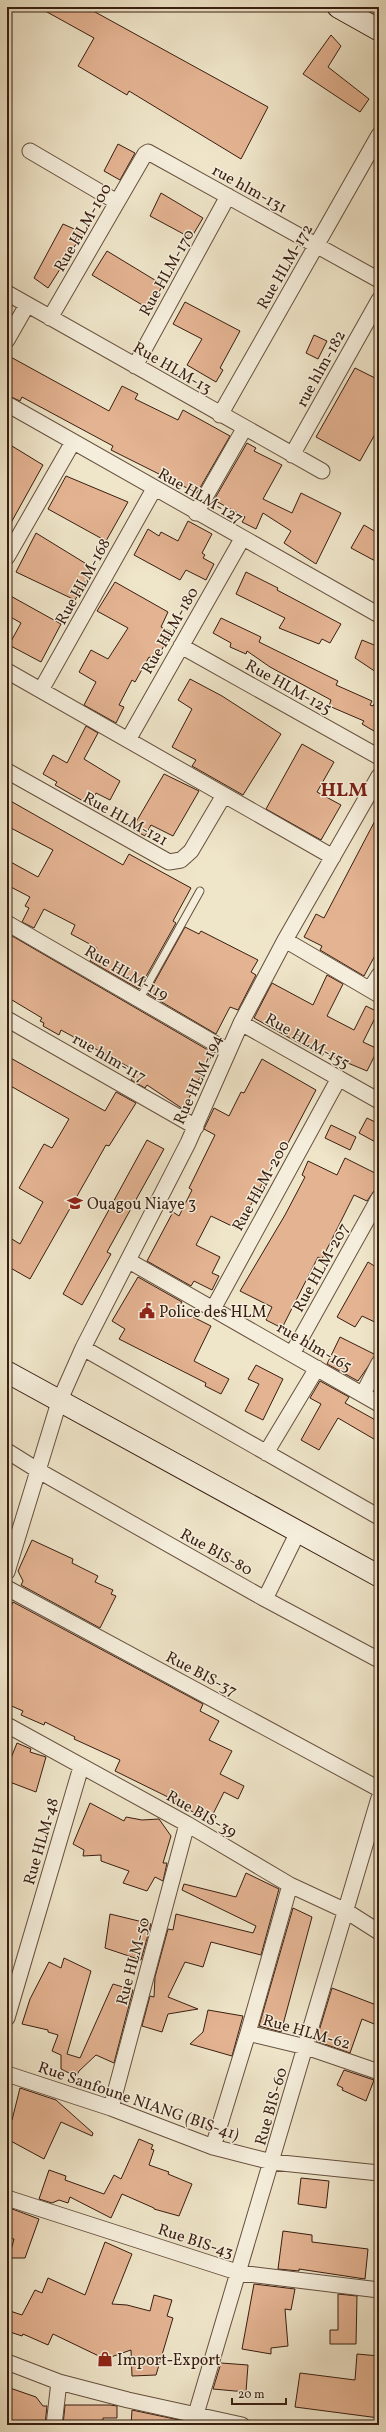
<svg xmlns="http://www.w3.org/2000/svg" width="386" height="2432" font-family="Vollkorn,serif">
<rect width="100%" height="100%" fill="#efe5c9"/>
<filter id="stains"><feTurbulence type="fractalNoise" baseFrequency=".005" numOctaves="4"/><feColorMatrix values="0 0 0 0 .2 0 0 0 0 .09 0 0 0 0 .02 0 0 0 .5 -.17"/></filter>
<radialGradient id="worn" r=".72"><stop offset=".6" stop-color="#630" stop-opacity="0"/><stop offset="1" stop-color="#630" stop-opacity=".3"/></radialGradient>
<path fill="#e4b392" stroke="#381e10" d="M38,7H86L268,107L241,159L129,91L127,95L78,66L94,38Z
M331,35L341,46L328,67L369,99L360,112L303,74Z
M118,144L135,153L120,180L104,171Z
M161,193L203,218L191,238L150,216Z
M63,224L83,233L48,288L34,278Z
M107,251L163,285L149,309L92,275Z
M185,302L240,331L220,368L223,370L216,382L187,365L202,339L173,324Z
M314,335L327,341L318,359L306,353Z
M7,355L109,411L122,386L138,394L135,399L178,420L183,410L230,436L197,493L111,450L113,446L22,397L20,401L7,395Z
M355,368L379,380V427L360,461L316,437Z
M7,443L43,465L7,530Z
M247,443L256,448L254,451L282,465L263,499L292,513L301,493L341,513L316,564L284,543L291,531L263,513L256,529L242,522L245,517L214,500Z
M66,476L128,502L106,541L48,509Z
M188,521L212,534L202,553L205,555L203,558L214,564L206,580L186,570L180,580L134,555L148,529L159,536L161,532L178,541Z
M364,525L379,534V563L351,548Z
M36,533L93,568L75,600L16,572Z
M246,572L278,588L277,590L341,624L330,643L322,639L319,644L279,628L285,618L236,594Z
M115,582L168,612L161,627L171,632L156,661L149,657L135,682L132,680L119,705L124,707L116,723L84,705L96,682L79,672L91,650L108,659L128,628L97,611Z
M7,594L61,624L41,662L9,645L21,623L7,615Z
M221,618L261,637L259,642L338,681L336,685L372,701L370,705L373,706L379,695V734L362,724L364,721L329,706L331,700L270,667L247,651L246,654L230,647L231,643L213,633Z
M362,640L379,647V674L355,658Z
M190,679L222,696L281,734L243,795L192,766L196,760L172,747L192,709L178,700Z
M86,726L98,733L84,759L120,781L110,800L96,793L90,805L55,785L57,782L43,774L53,755L67,763Z
M302,744L334,762L317,792L341,805L321,840L266,809Z
M164,774L199,791L173,836L151,825L145,836L132,829Z
M7,799L123,865L129,854L191,888L173,921L176,923L139,989L90,961L97,948L71,934L75,925L44,909L34,928L22,922L29,908L25,906L30,897L7,885V860L38,877L53,850L7,826Z
M379,813V948L364,976L320,950L322,946L304,937L316,914L324,918Z
M185,927L199,934L201,931L258,960L251,972L256,975L238,1010L230,1007L216,1034L148,994Z
M7,933L213,1053L183,1109L147,1085L145,1088L131,1080L136,1071L61,1030L59,1035L43,1026L44,1023L40,1021L42,1018L7,997Z
M327,975L343,984L327,1016L354,1030L366,1006L378,1012L363,1042L378,1049L367,1071L324,1053L322,1056L254,1018L272,983L313,1005Z
M7,1056L105,1111L116,1092L136,1103L109,1146L106,1145L30,1279L7,1266V1236L20,1244L43,1202L19,1188L44,1144L52,1148L69,1119L7,1084Z
M262,1059L316,1090L288,1143L285,1141L238,1229L211,1216L196,1245L220,1257L212,1273L219,1276L212,1290L194,1281L191,1286L147,1261L173,1212L179,1216L192,1190L189,1188L215,1135L204,1129L214,1108L229,1116L241,1092L244,1093Z
M367,1118L379,1124V1144L359,1133Z
M331,1125L356,1137L350,1150L325,1138Z
M147,1140L164,1149L107,1252L111,1254L82,1305L63,1294Z
M345,1158L379,1175V1189L374,1191L367,1201L354,1195L322,1259L318,1257L282,1328L266,1320L272,1307L240,1291L285,1215L305,1177L302,1175L308,1161L337,1175Z
M368,1262L379,1269V1324L362,1316L355,1327L337,1317Z
M138,1277L182,1302L177,1309L211,1326L194,1361L229,1379L221,1394L205,1386L206,1383L119,1339L125,1329L112,1321Z
M340,1337L376,1355L358,1381L327,1364Z
M256,1365L283,1379L263,1420L245,1411L259,1384L248,1379Z
M320,1381L349,1397L345,1403L379,1422V1442L338,1418L319,1450L301,1440L321,1404L310,1398Z
M32,1540L73,1559L72,1563L98,1576L95,1582L113,1590L111,1594L116,1596L100,1628L21,1585L23,1581L18,1571Z
M13,1602L203,1704L200,1711L219,1721L209,1740L232,1751L220,1774L244,1786L238,1799L224,1792L209,1822L170,1798L115,1771L120,1760L74,1739L75,1737L45,1722L44,1725L21,1715L23,1711L7,1704V1615Z
M17,1743L31,1749L30,1752L46,1757L36,1792L7,1781V1768Z
M90,1803L124,1821L126,1817L142,1820L159,1819L171,1836L163,1863H167L163,1881L155,1877L147,1891L123,1883L129,1871L101,1861V1855L83,1856L84,1850L73,1844Z
M246,1873L279,1889L261,1955L211,1942L203,1967L185,1962L168,1997L198,2009L168,2014L162,2032L142,2026L150,1996L154,1997L155,1977L168,1929L173,1930L176,1914L253,1933L256,1926L182,1890L184,1884L236,1897Z
M293,1908L312,1917L281,2032L259,2026Z
M110,1914L151,1924L141,1960L105,1948Z
M64,1958L91,1971L67,2054L80,2058L113,1984L133,1990L114,2063L96,2055L79,2071L76,2077L72,2078L73,2075L61,2069V2055L52,2051L58,2035L48,2032V2030L22,2024L30,1999L49,1962L61,1968Z
M332,1988L379,2006V2026L362,2019L350,2053L316,2041Z
M208,2010L243,2016L232,2056L190,2044L203,2032Z
M344,2070L374,2080L366,2101L342,2090L343,2088L337,2085Z
M20,2088L56,2100L93,2133L92,2136L61,2122L44,2159L7,2139V2118L12,2120Z
M139,2139L153,2145L151,2149L154,2150L149,2165L169,2172L168,2174L192,2184L179,2216L154,2209V2208L122,2194L111,2218L70,2197L68,2203L59,2200L52,2203L39,2199L49,2170L66,2176L65,2180L104,2194L114,2175L121,2179Z
M301,2178L329,2181L326,2208L298,2204Z
M7,2207L39,2219L25,2258H9L14,2239L7,2238Z
M283,2231L312,2235V2242L368,2249L365,2279L299,2269V2271L278,2269Z
M105,2242L132,2254L112,2304L127,2305L150,2311L154,2295L172,2300L167,2316L173,2318L156,2375L132,2376L131,2350L105,2359L53,2334L48,2345L23,2334L22,2336L7,2331V2310L22,2315L35,2290L42,2293L48,2278L85,2295Z
M254,2284L295,2289L291,2310L285,2309L288,2346L271,2348V2354L242,2349Z
M338,2294L357,2296L356,2344H330V2330H338Z
M357,2354L379,2356V2418L295,2407L300,2373L355,2380Z
M221,2363L248,2365L246,2392L213,2389Z
M7,2387L36,2397L43,2406H47L45,2425H7Z
M65,2405H110L117,2406V2418H103V2425H63Z
M132,2410L179,2420V2425H131Z"/>
<g fill="none" stroke-linecap="round" stroke-linejoin="round">
<defs>
<path id="lane" d="M139,1000L200,891"/>
<path id="street" d="M30,151L117,202
M7,293L322,471
M50,318L145,154L148,152L379,280
M7,340L27,305
M135,366L228,196
M7,404L379,615
M220,415L379,135
M292,455L379,300
M196,513L244,429
M7,557L73,442
M181,646L379,757
M7,671L333,857
M41,690L154,489
M128,740L242,539
M7,771L169,862L181,860L191,851L224,795
M7,923L228,1051
M285,940L379,995
M370,989L379,975
M7,1019L196,1127
M241,1023L379,1101
M129,1261L379,1404
M213,1309L339,1078
M83,1348L379,1517
M292,1354L379,1198
M363,1394L379,1363
M7,1451L39,1471L265,1599L379,1660
M266,1453L317,1368
M7,1572L59,1402L83,1348L188,1143L241,1023L285,940L379,776
M7,1588L379,1789
M265,1599L298,1532
M7,1725L187,1824L290,1885L346,1911L379,1932
M7,2018L81,1767
M248,2033L306,2047L379,2072
M7,2074L111,2108L213,2147L272,2162L379,2173
M111,2108L187,1824
M213,2147L248,2033L290,1885
M7,2198L240,2273L379,2290
M7,2362L59,2382L128,2400L242,2425
M54,2425L59,2382
M195,2425L196,2414L379,1798"/>
<path id="secondary" d="M338,7L379,30
M7,1372L379,1576"/>
</defs>
<use href="#lane" stroke="#66503e" stroke-width="9"/>
<use href="#street" stroke="#66503e" stroke-width="17"/>
<use href="#secondary" stroke="#381e10" stroke-width="23"/>
<use href="#lane" stroke="#f5eedc" stroke-width="7"/>
<use href="#street" stroke="#f5eedc" stroke-width="15"/>
<use href="#secondary" stroke="#f5eedc" stroke-width="21"/>
</g>
<defs>
<symbol id="school-bare" viewBox="-9 -9 18 18"><path d="M0-5L7-2L0 1L-7-2ZM-4 1L0 2.5L4 1V4Q0 6-4 4Z" fill="#8f2418" stroke="#f5eedc" stroke-width="2.5" paint-order="stroke"/></symbol>
<symbol id="civic-bare" viewBox="-9 -9 18 18"><path d="M-.6-6.5H3V-4.5H.6V-3L4-1V1h2V6H-6V1h2V-1L-.6-3ZM-1.2 2.5V6h2.4V2.5Z" fill="#8f2418" stroke="#f5eedc" stroke-width="2.5" paint-order="stroke"/></symbol>
<symbol id="shop-bare" viewBox="-9 -9 18 18"><path d="M-5-2.5h2.3a2.7 3.5 0 0 1 5.4 0H5L5.5 6h-11ZM-1.5-2.5h3a1.5 2.3 0 0 0-3 0Z" fill="#8f2418" stroke="#f5eedc" stroke-width="2.5" paint-order="stroke"/></symbol>
</defs>
<g fill-rule="evenodd">
<use href="#school-bare" x="64" y="1192" width="22" height="22"/>
<use href="#civic-bare" x="136" y="1300" width="22" height="22"/>
<use href="#shop-bare" x="94" y="2348" width="22" height="22"/>
</g>
<g text-anchor="middle" stroke-width="3" stroke-linejoin="round" paint-order="stroke">
<g font-size="16" fill="#381e10" stroke="#f5eedc">
<text transform="translate(250 188) rotate(29)" y="6">rue hlm-131</text>
<text transform="translate(82 227) rotate(-60)" y="6">Rue HLM-100</text>
<text transform="translate(284 266) rotate(-60)" y="6">Rue HLM-172</text>
<text transform="translate(166 272) rotate(-61)" y="6">Rue HLM-170</text>
<text transform="translate(173 367) rotate(30)" y="6">Rue HLM-13</text>
<text transform="translate(320 368) rotate(-61)" y="6">rue hlm-182</text>
<text transform="translate(201 495) rotate(30)" y="6">Rue HLM-127</text>
<text transform="translate(82 581) rotate(-61)" y="6">Rue HLM-168</text>
<text transform="translate(169 630) rotate(-60)" y="6">Rue HLM-180</text>
<text transform="translate(289 686) rotate(29)" y="6">Rue HLM-125</text>
<text transform="translate(126 818) rotate(29)" y="6">Rue HLM-121</text>
<text transform="translate(127 972) rotate(30)" y="6">Rue HLM-119</text>
<text transform="translate(308 1040) rotate(30)" y="6">Rue HLM-155</text>
<text transform="translate(110 1057) rotate(30)" y="6">rue hlm-117</text>
<text transform="translate(197 1079) rotate(-66)" y="6">Rue HLM-194</text>
<text transform="translate(260 1185) rotate(-61)" y="6">Rue HLM-200</text>
<text transform="translate(320 1267) rotate(-61)" y="6">Rue HLM-207</text>
<text transform="translate(315 1346) rotate(30)" y="6">rue hlm-165</text>
<text transform="translate(217 1551) rotate(29)" y="6">Rue BIS-80</text>
<text transform="translate(202 1673) rotate(28)" y="6">Rue BIS-37</text>
<text transform="translate(202 1813) rotate(30)" y="6">Rue BIS-39</text>
<text transform="translate(40 1841) rotate(-74)" y="6">Rue HLM-48</text>
<text transform="translate(132 1961) rotate(-75)" y="6">Rue HLM-50</text>
<text transform="translate(307 2031) rotate(16)" y="6">Rue HLM-62</text>
<text transform="translate(139 2100) rotate(19)" y="6">Rue Sanfoune NIANG (BIS-41)</text>
<text transform="translate(270 2106) rotate(-74)" y="6">Rue BIS-60</text>
<text transform="translate(196 2240) rotate(18)" y="6">Rue BIS-43</text>
</g>
<g font-size="16" fill="#381e10" stroke="#f5eedc" text-anchor="start">
<text x="87" y="1209">Ouagou Niaye 3</text>
<text x="159" y="1317">Police des HLM</text>
<text x="117" y="2365">Import-Export</text>
</g>
<g font-size="20" font-weight="bold" fill="#7a1f14" stroke="#f5eedc">
<text x="344" y="796">HLM</text>
</g>
</g>
<rect width="386" height="2432" fill="none" stroke="#efe5c9" stroke-width="24"/>
<rect x="8" y="8" width="370" height="2416" fill="none" stroke="#381e10" stroke-width="2"/>
<rect x="12" y="12" width="362" height="2408" fill="none" stroke="#381e10"/>
<path d="M232 2398v6h54v-6" fill="none" stroke="#381e10" stroke-width="2"/>
<text x="238" y="2398" font-size="12" fill="#381e10" stroke="#f5eedc" stroke-width="3" paint-order="stroke">20 m</text>
<rect width="100%" height="100%" filter="url(#stains)"/>
<rect width="100%" height="100%" fill="url(#worn)"/>
</svg>
